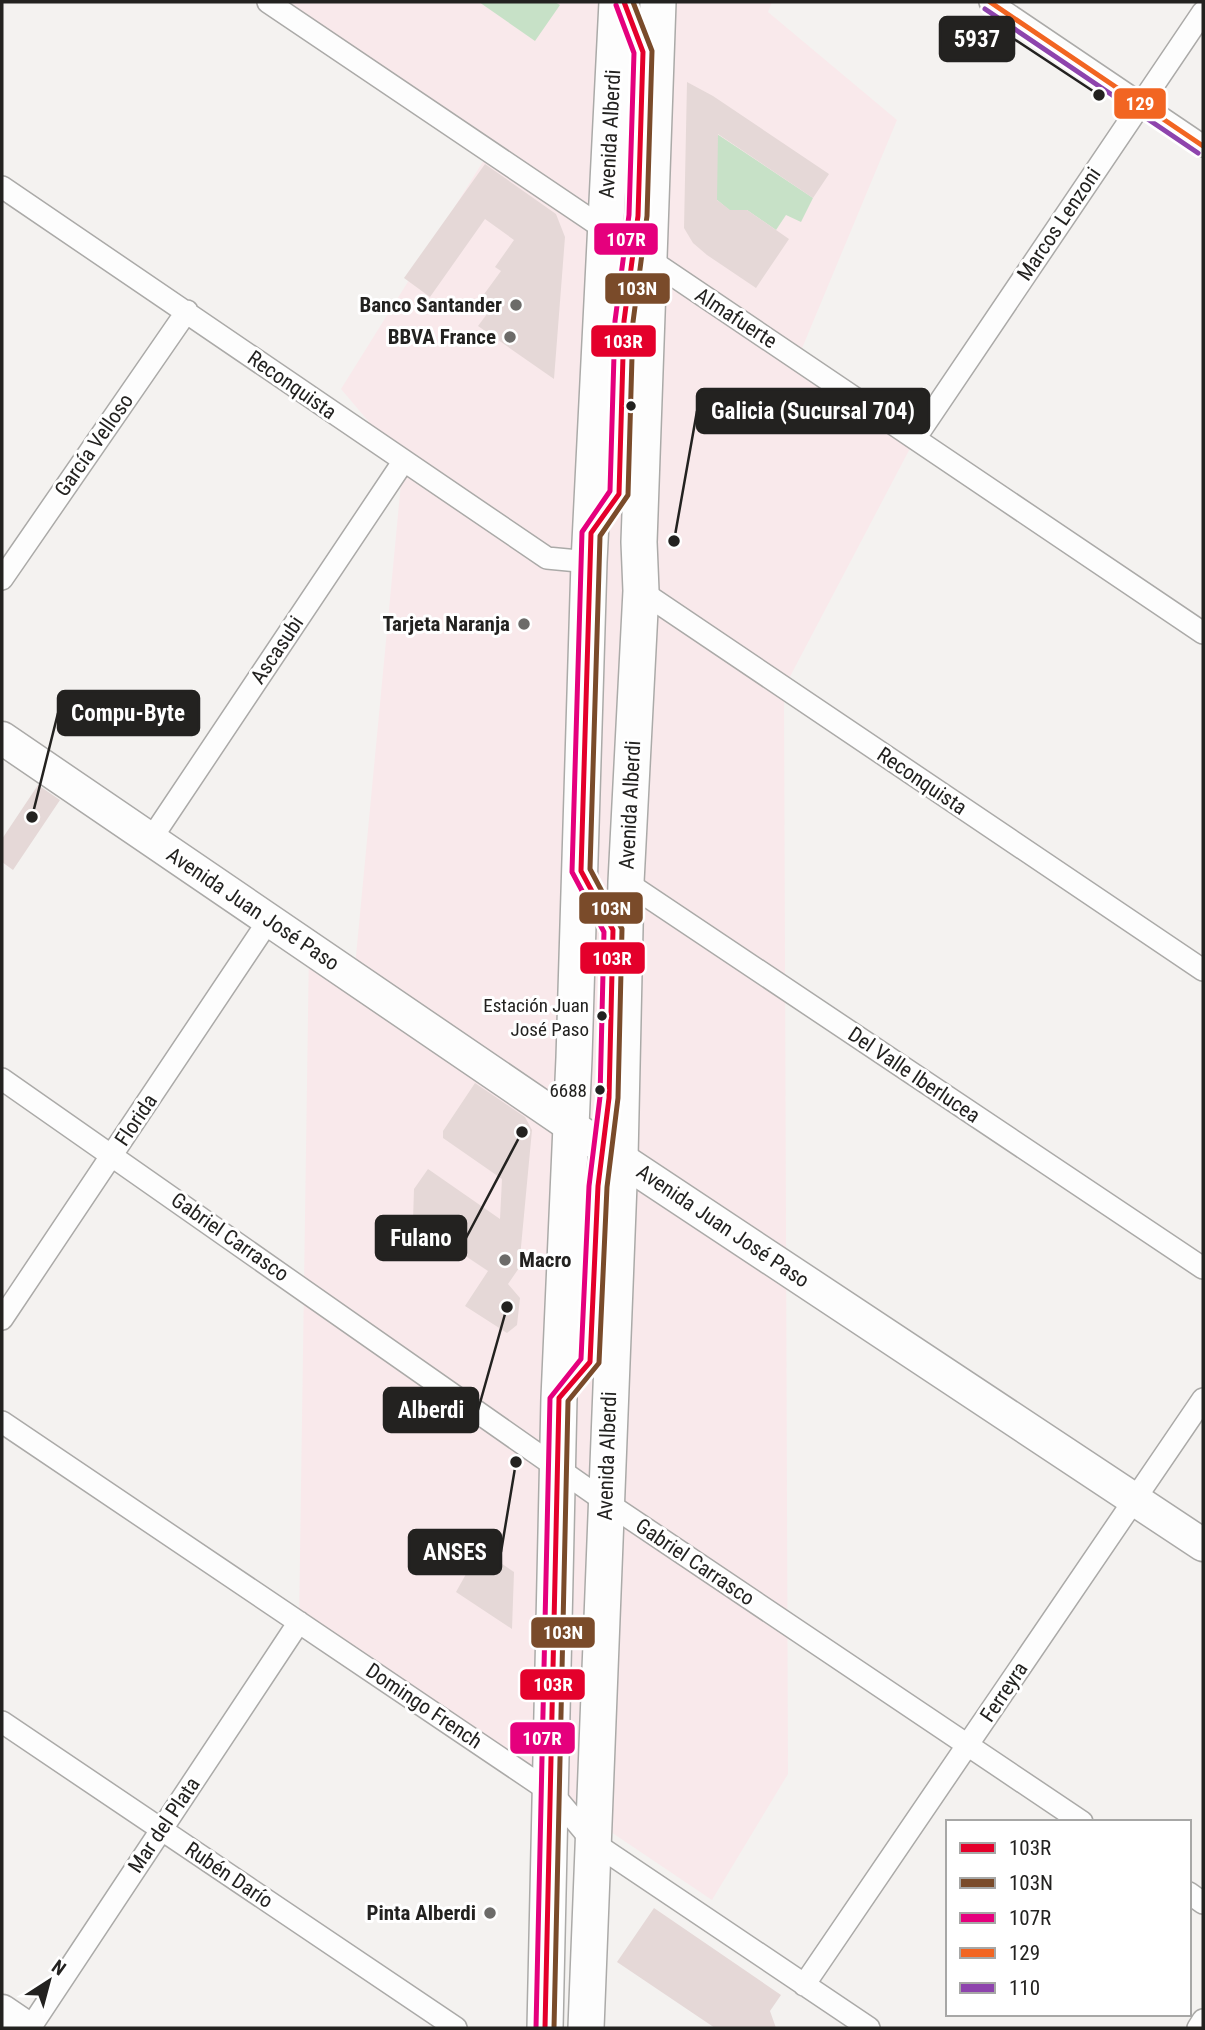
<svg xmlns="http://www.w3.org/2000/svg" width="1205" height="2030" font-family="'Roboto Condensed',sans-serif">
<rect width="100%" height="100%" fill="#f4f2f0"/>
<path fill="#f9e9eb" d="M268,2H772L768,12L897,120L798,358L916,437L784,688L788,1774L712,1900L299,1622L309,947L354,977L403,462L341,389L489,152Z"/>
<path fill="#c7e1c7" d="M479,2H555L560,5L535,41Z
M717,134L813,198L801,222L786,215L776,230L747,210L740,219L716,199Z"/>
<path fill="#e5d8d7" d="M687,82L713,96L829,174L813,198L718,134L717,200L730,210H747L789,239L756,288L707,255L693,243L684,228Z
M485,164L556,214L565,237L554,379L478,326L493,306L482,297L501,271L495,267L514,240L485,219L430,297L404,278Z
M38,785L60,800L13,870L2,862V839Z
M475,1083L525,1117L532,1130L519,1268L508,1284L520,1298L517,1325L507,1333L465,1306L488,1271L413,1221L414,1189L428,1169L500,1219L502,1179L443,1138V1131Z
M480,1549L514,1572L512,1629L456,1592Z
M654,1908L781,1995L770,2011L776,2028H715L617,1962Z"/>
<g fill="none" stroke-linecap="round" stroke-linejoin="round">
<defs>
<path id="street" d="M268,2L1203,633
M990,2L1203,146
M2,187L547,558L589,562
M916,437L1203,12
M2,579L187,311
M641,591L1203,970
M151,839L403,462
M626,882L1203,1268
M2,1079L606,1502L1082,1822
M2,1319L269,920
M2,1422L552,1793L594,1843L869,2028
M2,1722L456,2028
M1189,1893L1203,1903
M804,1985L1203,1399
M30,2028L299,1622
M1198,2028L1203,2020"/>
<path id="secondary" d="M2,738L571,1126L1203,1545
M2,2011L27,2028"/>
<path id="primary" d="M545,2028L559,1398L574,1058L589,562L617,2
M586,2028L620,1158L626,882L641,591L639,542L658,2"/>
</defs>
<use href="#street" stroke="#abaaa8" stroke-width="24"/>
<use href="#secondary" stroke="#abaaa8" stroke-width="35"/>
<use href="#primary" stroke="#abaaa8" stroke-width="38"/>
<use href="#street" stroke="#fdfdfd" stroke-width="21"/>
<use href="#secondary" stroke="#fdfdfd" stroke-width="32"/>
<use href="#primary" stroke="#fdfdfd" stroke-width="35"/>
<defs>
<path id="bus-1" d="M545,2028L559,1398L590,1362L598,1186L609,1098L613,930L581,871L591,533L619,494L624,321L638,216L643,52L624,2"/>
<path id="bus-2" d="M554,2028L568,1401L599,1363L607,1187L618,1098L622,929L590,869L600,536L628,495L633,322L647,216L652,51L633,2"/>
<path id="bus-3" d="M536,2028L550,1398L581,1359L589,1186L600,1097L604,932L572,872L582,532L610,491L615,321L629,215L634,53L616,5"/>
<path id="bus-4" d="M990,2L1203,146"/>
<path id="bus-5" d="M985,9L1198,153"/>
</defs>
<use href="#bus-1" stroke="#fff" stroke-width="10"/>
<use href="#bus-2" stroke="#fff" stroke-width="10"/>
<use href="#bus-3" stroke="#fff" stroke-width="10"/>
<use href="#bus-4" stroke="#fff" stroke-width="10"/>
<use href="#bus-5" stroke="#fff" stroke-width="10"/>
<use href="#bus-1" stroke="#e4002b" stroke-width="5"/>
<use href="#bus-2" stroke="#7a4b2a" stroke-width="5"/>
<use href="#bus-3" stroke="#e5007d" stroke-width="5"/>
<use href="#bus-4" stroke="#f26522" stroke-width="5"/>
<use href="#bus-5" stroke="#8e44ad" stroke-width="5"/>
</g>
<g fill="#6c6b69" stroke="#fff" stroke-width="2.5">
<circle cx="516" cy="305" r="7"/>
<circle cx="510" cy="337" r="7"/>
<circle cx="524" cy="624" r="7"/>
<circle cx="505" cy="1260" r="7"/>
<circle cx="490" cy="1913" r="7"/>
</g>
<g fill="#232220" stroke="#fff" stroke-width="2.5">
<circle cx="631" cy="406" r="6"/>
<circle cx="602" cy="1016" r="6"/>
<circle cx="600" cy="1090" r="6"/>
</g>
<g text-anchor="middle" stroke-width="6" stroke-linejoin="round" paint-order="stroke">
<g font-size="19" fill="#232220" stroke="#fff" text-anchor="end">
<text x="589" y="1012">Estación Juan<tspan x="589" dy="24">José Paso</tspan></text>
<text x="587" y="1097">6688</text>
</g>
<g font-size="21" fill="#232220" stroke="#fff">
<text transform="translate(610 134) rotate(-87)" y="7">Avenida Alberdi</text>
<text transform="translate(1059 224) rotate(-56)" y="7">Marcos Lenzoni</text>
<text transform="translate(736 318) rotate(33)" y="7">Almafuerte</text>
<text transform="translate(292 385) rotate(35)" y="7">Reconquista</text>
<text transform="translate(94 445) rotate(-55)" y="7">García Velloso</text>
<text transform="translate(277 650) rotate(-56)" y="7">Ascasubi</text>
<text transform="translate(922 781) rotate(34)" y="7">Reconquista</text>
<text transform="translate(630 805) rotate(-87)" y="7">Avenida Alberdi</text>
<text transform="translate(253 909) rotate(34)" y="7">Avenida Juan José Paso</text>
<text transform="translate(914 1075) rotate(34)" y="7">Del Valle Iberlucea</text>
<text transform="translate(136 1120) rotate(-56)" y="7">Florida</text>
<text transform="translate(723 1226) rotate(34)" y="7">Avenida Juan José Paso</text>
<text transform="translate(230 1237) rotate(35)" y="7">Gabriel Carrasco</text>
<text transform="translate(607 1456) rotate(-88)" y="7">Avenida Alberdi</text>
<text transform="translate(695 1562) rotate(34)" y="7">Gabriel Carrasco</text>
<text transform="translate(1004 1692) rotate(-56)" y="7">Ferreyra</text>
<text transform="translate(424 1706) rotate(34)" y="7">Domingo French</text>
<text transform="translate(164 1825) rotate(-56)" y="7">Mar del Plata</text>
<text transform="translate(229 1875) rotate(34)" y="7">Rubén Darío</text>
</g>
<g font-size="21" font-weight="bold" fill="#232220" stroke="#fff" text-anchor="end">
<text x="502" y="312">Banco Santander</text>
<text x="496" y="344">BBVA France</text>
<text x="510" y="631">Tarjeta Naranja</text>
<text x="519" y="1267" text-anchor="start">Macro</text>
<text x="476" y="1920">Pinta Alberdi</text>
</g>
</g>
<path fill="none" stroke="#232220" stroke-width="2.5" d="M1099 95L1014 39M674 541L697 411M32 817L58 713M522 1132L466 1238M507 1307L478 1410M516 1462L501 1552"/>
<g fill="#232220" stroke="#fff" stroke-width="2.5">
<circle cx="1099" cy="95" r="7"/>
<circle cx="674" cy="541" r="7"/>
<circle cx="32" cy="817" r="7"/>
<circle cx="522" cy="1132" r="7"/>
<circle cx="507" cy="1307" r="7"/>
<circle cx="516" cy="1462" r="7"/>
</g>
<g fill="#232220" stroke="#232220" stroke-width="2.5">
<rect x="940" y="17" width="74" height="44" rx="7"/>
<rect x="697" y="389" width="232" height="44" rx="7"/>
<rect x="58" y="691" width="141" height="44" rx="7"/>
<rect x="376" y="1216" width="90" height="44" rx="7"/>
<rect x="384" y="1388" width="94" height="44" rx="7"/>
<rect x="409" y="1530" width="92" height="44" rx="7"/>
</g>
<g font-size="23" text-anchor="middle" font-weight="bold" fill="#fff">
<text x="977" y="47">5937</text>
<text x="813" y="419">Galicia (Sucursal 704)</text>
<text x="128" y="721">Compu-Byte</text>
<text x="421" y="1246">Fulano</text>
<text x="431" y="1418">Alberdi</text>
<text x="455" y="1560">ANSES</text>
</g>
<g stroke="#fff" stroke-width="2.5">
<rect x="1113" y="87" width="54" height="33" rx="7" fill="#f26522"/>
<rect x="593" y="222" width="66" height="34" rx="7" fill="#e5007d"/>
<rect x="604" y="272" width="67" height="33" rx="7" fill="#7a4b2a"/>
<rect x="590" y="324" width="67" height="34" rx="7" fill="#e4002b"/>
<rect x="578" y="891" width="66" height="34" rx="7" fill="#7a4b2a"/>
<rect x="579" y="941" width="67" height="34" rx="7" fill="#e4002b"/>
<rect x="530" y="1616" width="66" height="33" rx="7" fill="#7a4b2a"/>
<rect x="519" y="1668" width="67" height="33" rx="7" fill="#e4002b"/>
<rect x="509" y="1721" width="67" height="34" rx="7" fill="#e5007d"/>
</g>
<g font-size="19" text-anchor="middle" font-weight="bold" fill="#fff">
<text x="1140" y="110">129</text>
<text x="626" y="246">107R</text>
<text x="637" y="295">103N</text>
<text x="623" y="348">103R</text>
<text x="611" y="915">103N</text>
<text x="612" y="965">103R</text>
<text x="563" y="1639">103N</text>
<text x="553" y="1691">103R</text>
<text x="542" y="1745">107R</text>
</g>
<rect width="1205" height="2030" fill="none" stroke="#232220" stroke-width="7"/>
<rect x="946" y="1820" width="245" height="196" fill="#ffffff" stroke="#a7a7a6" stroke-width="2"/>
<rect x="960" y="1843" width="35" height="10" fill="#e4002b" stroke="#a7a7a6" stroke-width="2"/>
<text x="1009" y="1855" font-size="21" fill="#232220">103R</text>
<rect x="960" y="1878" width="35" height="10" fill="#7a4b2a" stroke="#a7a7a6" stroke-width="2"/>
<text x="1009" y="1890" font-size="21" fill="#232220">103N</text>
<rect x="960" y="1913" width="35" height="10" fill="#e5007d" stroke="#a7a7a6" stroke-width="2"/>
<text x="1009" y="1925" font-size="21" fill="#232220">107R</text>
<rect x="960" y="1948" width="35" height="10" fill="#f26522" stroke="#a7a7a6" stroke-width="2"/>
<text x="1009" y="1960" font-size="21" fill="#232220">129</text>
<rect x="960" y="1983" width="35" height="10" fill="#8e44ad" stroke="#a7a7a6" stroke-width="2"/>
<text x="1009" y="1995" font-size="21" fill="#232220">110</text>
<g transform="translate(49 1981) rotate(36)" stroke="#ffffff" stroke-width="5" paint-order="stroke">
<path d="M0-5L12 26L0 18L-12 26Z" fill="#232220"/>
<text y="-10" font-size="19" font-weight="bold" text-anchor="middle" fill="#232220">N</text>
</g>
</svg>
